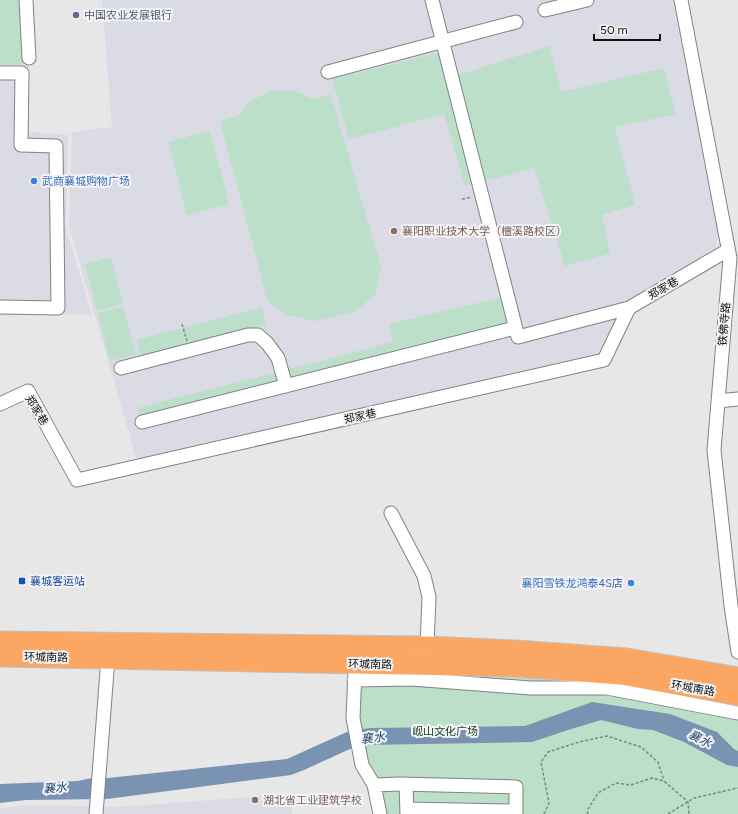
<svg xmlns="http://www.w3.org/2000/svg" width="738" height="814" font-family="Figtree,'Noto Sans SC',sans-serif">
<rect width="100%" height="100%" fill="#e7e7e8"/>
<path fill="#dadbe4" d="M102,0H673L718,235L716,247L617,316L600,356L138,464L69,226L72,132L112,127Z
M28,66V132L68,135L66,228L92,315L0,312V68Z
M293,794L292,814H0V809L24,805L116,807Z"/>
<path fill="#bbdfc8" d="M0,0H21L23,65H0Z
M549,46L561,92L664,68L676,114L615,127L635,205L602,215L610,253L565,266L534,168L465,186L444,114L349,139L332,79L451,50L459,75Z
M271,91H295L312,99L331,95L381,267L375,295L355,311L315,321L288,315L268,302L220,121L240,115L248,102Z
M210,131L229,204L187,215L168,142Z
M111,257L123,304L97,311L85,264Z
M508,296L515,328L142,422L138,408L393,342L389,324Z
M123,307L136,354L110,361L98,313Z
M262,307L266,325L141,357L137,340Z
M348,646L738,677V814H380L364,773Z"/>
<path fill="#7a93b2" d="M592,702L670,714L717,732L734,749L738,751V767L727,765L684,742L653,730L638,729L601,720L568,730L532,742L365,745L352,748L304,770L291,775L107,799L26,800L0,803V784L78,781L96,777L108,778L287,759L349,731L370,728L525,726Z"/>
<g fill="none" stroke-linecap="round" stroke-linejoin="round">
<defs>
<path id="minor" d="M26,0L29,58
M432,0L518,337L629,308
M681,0L730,258L714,450L731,606L738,652
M545,10L587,0
M328,72L516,22
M0,73H22L21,145L56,146L58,308L0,307
M121,368L248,335H258L267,343L278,358L286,386
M718,401L738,399
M0,404L28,391L77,480L604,360L629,308L728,250
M142,422L515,328
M391,513L424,576L429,597L427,646
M355,671L353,718L362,765L374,785L380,814
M354,680L411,679L530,688H607L738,713
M406,784L407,814
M374,785L399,784L516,787V814
M407,809L516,811
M96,814L108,658"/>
<path id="highway" d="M0,641L427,646L516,650L627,658L738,677
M0,657L516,667L621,675L738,696"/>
</defs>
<use href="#minor" stroke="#828284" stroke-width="15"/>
<use href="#highway" stroke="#c1c1c1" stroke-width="21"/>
<path stroke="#828283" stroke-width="1.5" stroke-dasharray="3 2" stroke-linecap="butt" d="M462,199L472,197
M182,324L187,341
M544,814L549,803L541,762L548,752L579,742L607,736L641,747L658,762L664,781
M588,814L587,811L598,793L616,783L631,785L652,778L664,781L688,802L689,814
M668,814L694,798L738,788"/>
<use href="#minor" stroke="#fff" stroke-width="13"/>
<use href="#highway" stroke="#fba662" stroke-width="19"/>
</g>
<circle fill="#5c6f8a" stroke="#f4f4f6" stroke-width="1.5" cx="76" cy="15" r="4"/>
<g fill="#3f7fe0" stroke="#f4f4f6" stroke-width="1.5">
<circle cx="34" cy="181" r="4"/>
<circle cx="631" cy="583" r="4"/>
</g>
<g fill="#8d6e63" stroke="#f4f4f6" stroke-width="1.5">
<circle cx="394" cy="231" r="4"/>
<circle cx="255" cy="800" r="4"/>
</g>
<rect fill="#1a4fb4" stroke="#f4f4f6" stroke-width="1.5" x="18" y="577" width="8" height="8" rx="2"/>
<g text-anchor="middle" stroke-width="4" stroke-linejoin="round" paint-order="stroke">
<g font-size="11" fill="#4e5e75" stroke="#f4f4f6" text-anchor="start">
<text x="84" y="19">中国农业发展银行</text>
</g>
<g font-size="11" fill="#366cbe" stroke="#f4f4f6" text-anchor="start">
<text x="42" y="185">武商襄城购物广场</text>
<text x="623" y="587" text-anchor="end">襄阳雪铁龙鸿泰4S店</text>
</g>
<g font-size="11" fill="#785e54" stroke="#f4f4f6" text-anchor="start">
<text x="402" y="235">襄阳职业技术大学（檀溪路校区）</text>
<text x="263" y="804">湖北省工业建筑学校</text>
</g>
<g font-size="11" fill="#101011" stroke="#f4f4f6">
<text transform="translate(663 288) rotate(-30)" y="4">郑家巷</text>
<text transform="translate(724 324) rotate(-85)" y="4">铁佛寺路</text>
<text transform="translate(37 410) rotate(59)" y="4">郑家巷</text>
<text transform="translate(360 416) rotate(-13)" y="4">郑家巷</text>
<text transform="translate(46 657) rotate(1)" y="4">环城南路</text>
<text transform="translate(370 664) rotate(1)" y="4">环城南路</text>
<text transform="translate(693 688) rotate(10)" y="4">环城南路</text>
</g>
<g font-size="11" fill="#164399" stroke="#f4f4f6" text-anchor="start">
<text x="30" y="585">襄城客运站</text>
</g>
<g font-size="11" fill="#13432b" stroke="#f4f4f6">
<text x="445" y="735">岘山文化广场</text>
</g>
<g font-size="12" font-style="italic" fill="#1f446e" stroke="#f4f4f6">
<text transform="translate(373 738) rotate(-7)" y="4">襄水</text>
<text transform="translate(700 739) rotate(27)" y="4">襄水</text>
<text transform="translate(55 788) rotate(-5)" y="4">襄水</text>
</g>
</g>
<path d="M594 34v6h66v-6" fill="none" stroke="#101011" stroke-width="2"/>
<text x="600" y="34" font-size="12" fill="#101011" stroke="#f4f4f6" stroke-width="3" paint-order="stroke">50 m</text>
</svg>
